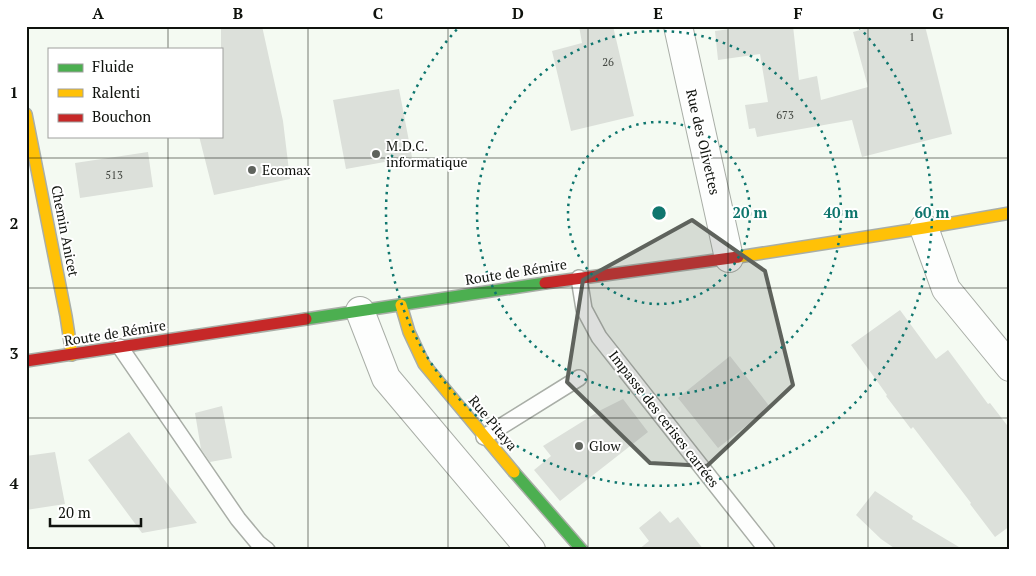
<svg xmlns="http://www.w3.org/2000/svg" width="1036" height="576" font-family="'PT Serif',serif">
<rect width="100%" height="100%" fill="#f4faf2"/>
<path fill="#dce0da" d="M221,26H262L283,121L290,179L214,195L199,136H221Z
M579,26H613L634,116L571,131L552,51L582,43Z
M752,26H793L799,80L817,76L821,100L868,87L853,32L875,26H925L952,134L862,157L852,120L757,137L755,128L749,129L745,105L768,102L760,54L718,60L715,31Z
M399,89L412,157L346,169L333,100Z
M148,152L153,187L80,198L75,163Z
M900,310L936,359L948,350L988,404L990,403L1010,429V526L995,537L970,504L971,503L913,427L911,429L886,396L887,395L851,345Z
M730,356L770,407L718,448L678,398Z
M623,399L648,432L560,501L534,470L551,456L543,446L601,410Z
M222,406L232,458L210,462L201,449L195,413Z
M129,432L166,482L197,523L142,533L88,460Z
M55,452L65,504L26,510V456Z
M875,491L913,516L912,519L964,550H897L881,539L856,515Z
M660,511L670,523L678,517L704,550H638L649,541L639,528Z"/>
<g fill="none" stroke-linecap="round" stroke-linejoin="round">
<defs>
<path id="lane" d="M579,278L584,309L599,337L767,550
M120,347L238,519L258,543L267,550
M484,437L579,378"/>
<path id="street" d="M678,26L729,258
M924,228L946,289L1010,367
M360,311L386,378L531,550"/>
<path id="fast" d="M306,319L545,283
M514,472L582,550"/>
<path id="slow" d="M26,114L66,316L72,355
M738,257L924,228L1010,213
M401,305L409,332L424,364L514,472"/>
<path id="jam" d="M545,283L738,257
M26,361L306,319"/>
</defs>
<use href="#lane" stroke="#a9aea7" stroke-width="18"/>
<use href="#street" stroke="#a9aea7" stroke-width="30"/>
<use href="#fast" stroke="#a9aea7" stroke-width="14"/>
<use href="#slow" stroke="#a9aea7" stroke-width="14"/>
<use href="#jam" stroke="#a9aea7" stroke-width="14"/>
<use href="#lane" stroke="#fdfefd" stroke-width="15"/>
<use href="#street" stroke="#fdfefd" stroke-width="28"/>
<use href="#fast" stroke="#4caf50" stroke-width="11"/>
<use href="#slow" stroke="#ffc107" stroke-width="11"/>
<use href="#jam" stroke="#c62828" stroke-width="11"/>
</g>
<path fill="#5f635d" fill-opacity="0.2" stroke="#5f635d" stroke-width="4" stroke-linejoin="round" d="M692,220L765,271L793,385L707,466L650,463L567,382L583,280Z"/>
<path fill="none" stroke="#0f120d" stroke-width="1" stroke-opacity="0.55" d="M168,26V49M308,26V550M448,26V550M588,26V550M728,26V550M868,26V550M168,136V550M26,158H1010M26,288H1010M26,418H1010"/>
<g fill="none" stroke="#0f766e" stroke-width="2.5" stroke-dasharray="2.5 5">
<circle cx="659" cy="213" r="91"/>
<circle cx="659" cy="213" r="182"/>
<path d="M859 27A273 273 0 1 1 459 27"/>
</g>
<g fill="#5f635d" stroke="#fff" stroke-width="2">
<circle cx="376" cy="154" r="5"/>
<circle cx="252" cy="170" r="5"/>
<circle cx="579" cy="446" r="5"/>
</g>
<g text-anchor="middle" stroke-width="4" stroke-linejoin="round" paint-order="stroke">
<g font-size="11" fill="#444842">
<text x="912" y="41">1</text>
<text x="608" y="66">26</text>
<text x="785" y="119">673</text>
<text x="114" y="179">513</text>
</g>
<g font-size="14" fill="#0f120d" stroke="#fff">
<text transform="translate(703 142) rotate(77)" y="5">Rue des Olivettes</text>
<text transform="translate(65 231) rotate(79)" y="5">Chemin Anicet</text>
<text transform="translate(516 272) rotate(-9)" y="5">Route de Rémire</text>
<text transform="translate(115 333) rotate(-9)" y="5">Route de Rémire</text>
<text transform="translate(664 419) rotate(52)" y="5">Impasse des cerises carrées</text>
<text transform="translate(493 423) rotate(50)" y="5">Rue Pitaya</text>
</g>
<g font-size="14" fill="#0f120d" stroke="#fff" text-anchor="start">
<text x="386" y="151">M.D.C.<tspan x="386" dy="16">informatique</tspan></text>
<text x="262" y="175">Ecomax</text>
<text x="589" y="451">Glow</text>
</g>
</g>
<circle cx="659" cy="213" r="8" fill="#0f766e" stroke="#fff" stroke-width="2.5"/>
<g font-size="15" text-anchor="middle" font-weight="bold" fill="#0f766e" stroke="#fff" stroke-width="4" stroke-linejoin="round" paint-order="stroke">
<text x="750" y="218">20 m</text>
<text x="841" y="218">40 m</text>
<text x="932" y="218">60 m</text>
</g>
<rect width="1036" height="576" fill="none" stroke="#ffffff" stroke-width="55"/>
<rect x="48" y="48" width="175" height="90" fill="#ffffff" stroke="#9fa09e"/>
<rect x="58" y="64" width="25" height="8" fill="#4caf50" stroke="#9fa09e"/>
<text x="92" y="72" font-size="15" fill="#0f120d">Fluide</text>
<rect x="58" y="89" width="25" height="8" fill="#ffc107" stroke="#9fa09e"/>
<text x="92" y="98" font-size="15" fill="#0f120d">Ralenti</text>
<rect x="58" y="114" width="25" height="8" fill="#c62828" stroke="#9fa09e"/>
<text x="92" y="122" font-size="15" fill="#0f120d">Bouchon</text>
<path d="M50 518v8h91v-8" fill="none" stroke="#0f120d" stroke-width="2.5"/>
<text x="58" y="518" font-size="15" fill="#0f120d" stroke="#ffffff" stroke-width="4" paint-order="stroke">20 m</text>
<rect x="28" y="28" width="980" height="520" fill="none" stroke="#0f120d" stroke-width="2"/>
<g font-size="16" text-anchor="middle" font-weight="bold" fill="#0f120d">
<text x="98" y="19">A</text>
<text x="238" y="19">B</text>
<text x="378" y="19">C</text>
<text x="518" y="19">D</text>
<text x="658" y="19">E</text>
<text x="798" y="19">F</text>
<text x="938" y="19">G</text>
<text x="14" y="98">1</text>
<text x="14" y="229">2</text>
<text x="14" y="359">3</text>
<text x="14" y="489">4</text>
</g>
</svg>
